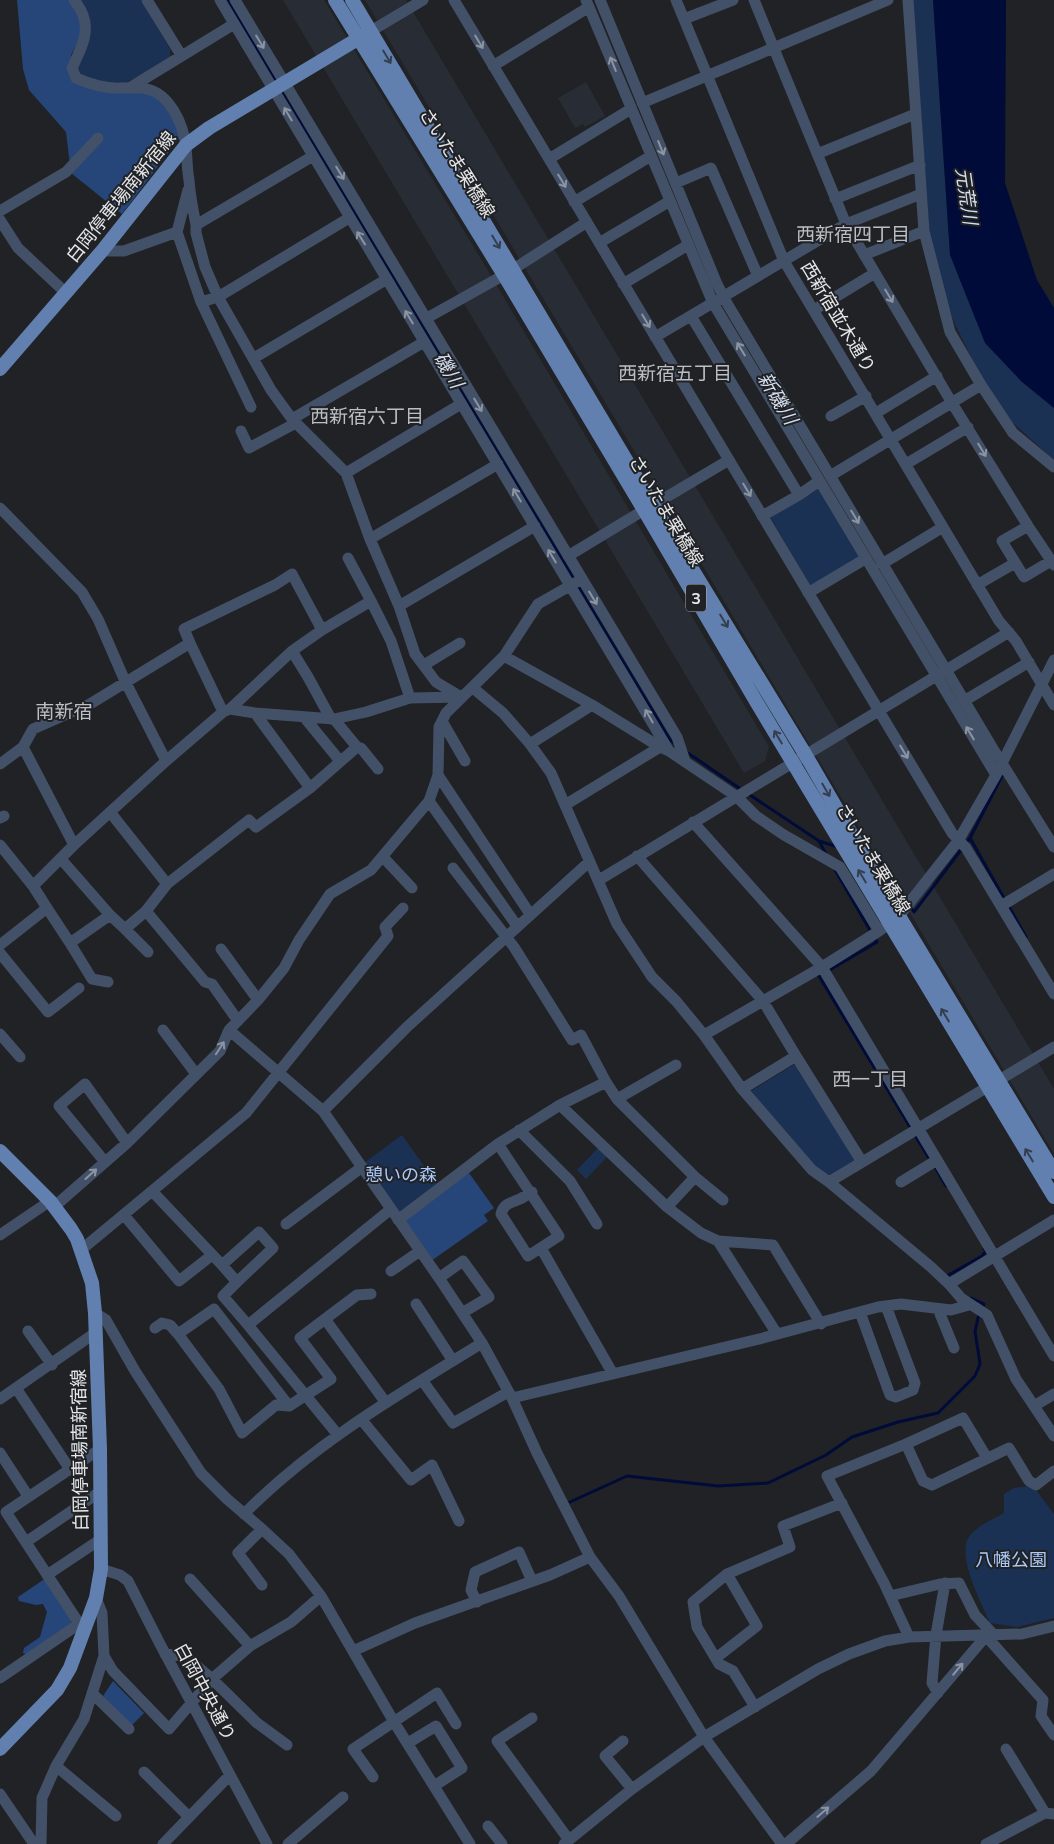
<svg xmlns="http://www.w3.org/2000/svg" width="1054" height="1844" font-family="Mulish,'Noto Sans JP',sans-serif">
<rect width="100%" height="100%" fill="#202225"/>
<path fill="#282d35" d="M283,0H324L490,274L769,747L765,761L744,773Z
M365,0H406L1054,1089V1154Z
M586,82L605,116L585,127L583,124L575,128L558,98Z"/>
<path fill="#1b3154" d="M80,0H141L170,49V57C161,63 128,84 119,84C105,84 91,79 77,76L75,69Z
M913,0H933L950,255L1021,381L1054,408V460L1011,421L984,383L954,322L931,254Z
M821,485L863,556L811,587L769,515Z
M795,1064L857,1160L828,1178L814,1167L751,1091Z
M402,1135L437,1184L398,1214L364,1163Z
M598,1148L607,1157L586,1179L577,1170Z
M1033,1486L1054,1514V1618L1017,1627L990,1623C982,1604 956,1556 969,1537C976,1526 992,1520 1004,1513V1494L1014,1488Z"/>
<path fill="#264679" d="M17,0H76L86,27L71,55L76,72L97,83L153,90L183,133L122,214L71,173L66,132L29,90L23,69Z
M469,1173L494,1208L484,1215L488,1221L431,1261L402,1219Z
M46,1578L72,1619L71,1625L28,1655L23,1653L24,1648L40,1637L47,1612L43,1604L36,1605L19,1601L18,1597Z
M113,1681L144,1713L131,1726L103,1696Z"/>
<path fill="#000b3a" d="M933,0H1006L1005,183L1037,280L1054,308V408L1021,381L985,343L950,255Z"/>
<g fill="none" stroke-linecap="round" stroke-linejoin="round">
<path stroke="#000b3a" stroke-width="3" d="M228,0L277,84
M280,89L670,740L676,744
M685,751L742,790
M1003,774L970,838L1005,900
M747,793L819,841L838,847
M819,841L826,854
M870,857L879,860L914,912L970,838
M834,868L871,932
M1008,905L1026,937
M828,971L877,942L874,938
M823,974L819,976L930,1160
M934,1165L946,1186
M948,1277L947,1276L982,1256L986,1251L984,1249
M971,1298L984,1304L982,1308
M570,1502L627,1476L718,1486L768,1483L826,1455L852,1437L898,1422L938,1413L975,1376L980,1364L975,1331L979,1314"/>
<path stroke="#435168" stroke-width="11" d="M74,0C94,24 84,43 72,68L76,78C89,84 107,89 121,88C130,88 138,87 147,89C170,94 183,124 186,146C187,157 187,169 189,180C190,195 193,210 196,225V233L205,267L218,297L271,390L292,419L346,473L370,539L399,606L415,654L436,682L461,697
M147,0L181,55
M220,0L669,751
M235,0L677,737L685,761
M454,0L952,833L966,848L1054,994
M586,0L713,303L996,775
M600,0L717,284L728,305L995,752L1054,847
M676,0L784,261L999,621L1016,641L1054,705
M754,0L846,224L952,403L1028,526L1054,565
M908,0L924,231L950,332L981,385L1013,433L1054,467
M684,19L733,0
M371,31L423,0
M493,66L589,7
M131,87L234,24
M642,103L888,0
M817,154L915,114
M549,159L631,109
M676,183L711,168L758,276
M835,199L920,165
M574,202L651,156
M0,211L66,172L98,138
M0,220L18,248L66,293
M196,225L313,156
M177,232L201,302L251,407
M599,243L670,201
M102,251H124L177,232L188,190
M864,255L924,231
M623,284L688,245
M201,302L218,297L349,218
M814,310L875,273
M691,316L799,495
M427,318L504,275L587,222
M655,337L846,224L921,194
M254,358L387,279
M876,413L937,376
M831,416L866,396
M292,419L424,342
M241,431L249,448L296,423
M906,464L968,427
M346,473L461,404
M830,476L981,385
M653,505L729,460
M0,508L82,592L98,619L125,681L166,761
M762,516L799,495L819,481
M1028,526L1002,541L1024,577L1051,561
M370,539L498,464
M568,556L644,510
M348,558L371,601
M882,564L943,527
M582,579L538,604L504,656L446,713L439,727L438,775L429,801L371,870L330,894L299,940L284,968L258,1000L229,1030L323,1111L439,1278L482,1343L512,1398L537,1453L590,1557L619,1596L704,1737L782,1844
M977,585L1015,563
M808,593L865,559
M399,606L535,526
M190,643L184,629L275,585L292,574L322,630
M292,651L308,677L331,719
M504,656L592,705L660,747L669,751L736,796L756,816L784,835L840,867L879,931
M424,665L460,643
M473,688L503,713L530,744L551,773L617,924L652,977L676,1001L704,1035L742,1089L812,1170L829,1182L931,1267L949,1284L961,1298L987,1315L1016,1379L1054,1436
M964,701L1029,662
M230,709L292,651L322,630L371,601L391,641L410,698
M255,713L310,788
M304,717L340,761
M442,721L465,761
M530,744L592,705
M23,747L33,729L90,704L190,643L223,712
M357,747L361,748L378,769
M0,764L23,747L74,845
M438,775L530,914
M429,801L517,926
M565,805L660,747
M110,812L167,884
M0,818L4,816
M693,822L822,967L1054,1356
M0,845L33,886
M637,856L763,1001L796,1056
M383,857L412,888
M61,859L110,915
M453,868L514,947L572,1040L581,1035L606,1082
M599,880L1009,632
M1001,906L1054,874
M47,908L70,943L110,915L125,929L146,911L167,884L249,820L256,827L310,788L357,747L334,719
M146,911L205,982L212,984L238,1021
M125,929L148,952
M70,943L92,979L108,982
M0,945L47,908L33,886L74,845L166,761L223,712L230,709L255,713L334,719L366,712L410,698L461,697
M221,949L258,1000
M0,953L48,1012L79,988
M163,1030L196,1074
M0,1034L20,1057
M704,1035L822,967L879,931L899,916L958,841L996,775L1054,660
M742,1089L796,1056L862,1162
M617,1099L695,1177L723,1200
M560,1105L667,1207L701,1233L718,1241L777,1334
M323,1111L407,1027L589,862
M519,1130L570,1181L597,1224
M498,1144L559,1236L528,1256L501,1214C504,1203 511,1203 520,1199C524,1197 528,1194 532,1192
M105,1162L59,1106L85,1084L127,1143
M829,1182L1054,1047
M901,1182L937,1160
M152,1191L222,1265L237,1282L223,1296L248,1325
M55,1206L127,1143L220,1051L229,1030
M667,1207L695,1177
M124,1215L179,1281L212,1255
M398,1220L498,1144L560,1105L606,1082L617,1099L676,1065
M286,1224L362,1167
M0,1235L50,1201
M718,1241L773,1245L821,1324
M541,1248L613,1374
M81,1250L246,1113L388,936L385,927L403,908
M222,1265L259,1232L273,1248L237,1282
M391,1271L420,1251
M439,1278L463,1261L489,1297L462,1313
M949,1284L1054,1220
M416,1304L453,1361
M940,1309V1314L954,1348
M860,1312L890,1395L896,1397L913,1390L915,1383L886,1306
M95,1313L106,1320L135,1371L201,1473L227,1499L262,1529L289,1554L321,1596L394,1722L470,1844
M325,1319L357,1295L371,1294
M155,1328L162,1323L170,1325L178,1334
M28,1331L52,1365
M422,1380L453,1423L508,1392
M16,1388L69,1468
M512,1398L763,1338L878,1307L901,1304L951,1310L969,1305
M0,1399L95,1333
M289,1406L214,1309L178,1334L219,1389L242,1433L276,1405L289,1406L331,1379L300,1338L325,1319L386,1403
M1034,1406L1054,1394
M361,1419L411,1480L432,1465L459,1521
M338,1435L248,1325L391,1209
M906,1444L923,1481L932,1485L1009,1448L1029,1481L1036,1485L1054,1471
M0,1453L28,1496
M244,1514C313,1444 399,1394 482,1343
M26,1542L101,1491
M101,1569L120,1575L128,1581L160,1644L267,1844
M47,1575L101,1539
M190,1579L250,1646
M262,1585L238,1553L262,1529
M890,1596L940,1584L959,1583L975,1615L994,1635
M477,1602L471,1590L475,1572L519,1552L532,1581
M84,1631L6,1512L100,1449
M986,1636L1043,1700L1041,1716L1054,1735
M909,1637L884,1583L827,1476L906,1444L963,1418L987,1458
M353,1651L415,1623L550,1575L590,1557
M165,1654L185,1656L212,1679L257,1723L287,1745
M104,1656L113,1671L169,1729L212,1679L250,1646L291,1622L321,1596
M716,1658L757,1626L727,1574
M0,1678L79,1624
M92,1693L129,1729
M938,1693L932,1683L936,1635L945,1583
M755,1707L733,1671L719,1664L697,1627L693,1602L727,1574L790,1547L783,1526L842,1503
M532,1718L497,1741L569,1840
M623,1741L605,1756L632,1789
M408,1743L436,1726L462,1768L434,1786
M1006,1749L1045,1813
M56,1766L116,1816
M144,1772L189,1817
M373,1777L353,1749L437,1693L456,1724
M0,1794L34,1844
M488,1826L502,1844
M41,1844L42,1798L56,1766L84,1719L104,1656L102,1613L96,1598
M163,1844L230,1775
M288,1844L343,1797
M564,1844L632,1789L704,1737L818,1669L849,1654L885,1641L909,1637L1022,1634L1054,1626
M786,1844L871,1771L986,1636
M986,1844L1045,1813L1054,1814"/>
<path stroke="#6280af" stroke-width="14" d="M335,0L504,275L644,510L757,703L1054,1197
M352,0L653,505L805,754L899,916L1054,1172
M0,369L102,251L186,145L209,128L366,34
M0,1151L50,1201L71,1229L77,1239L92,1283L95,1313L100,1449L101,1569L96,1598L70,1668L57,1690L0,1749"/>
</g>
<defs><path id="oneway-shaft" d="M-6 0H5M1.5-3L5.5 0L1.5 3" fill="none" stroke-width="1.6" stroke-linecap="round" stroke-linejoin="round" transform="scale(1.25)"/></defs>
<g stroke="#8c94a2">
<use href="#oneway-shaft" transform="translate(260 42) rotate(59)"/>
<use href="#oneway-shaft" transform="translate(479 42) rotate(59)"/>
<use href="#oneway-shaft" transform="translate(613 64) rotate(-112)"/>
<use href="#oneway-shaft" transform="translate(288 114) rotate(-121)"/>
<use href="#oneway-shaft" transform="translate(661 148) rotate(68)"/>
<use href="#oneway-shaft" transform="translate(340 173) rotate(59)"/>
<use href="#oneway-shaft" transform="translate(562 181) rotate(59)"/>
<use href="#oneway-shaft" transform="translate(361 238) rotate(-122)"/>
<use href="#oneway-shaft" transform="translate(889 296) rotate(59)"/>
<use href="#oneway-shaft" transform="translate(409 317) rotate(-121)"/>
<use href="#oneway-shaft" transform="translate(646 321) rotate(59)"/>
<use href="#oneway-shaft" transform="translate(741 349) rotate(-121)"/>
<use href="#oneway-shaft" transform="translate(478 405) rotate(59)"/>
<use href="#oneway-shaft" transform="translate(982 450) rotate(59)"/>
<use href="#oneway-shaft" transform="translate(747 490) rotate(59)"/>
<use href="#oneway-shaft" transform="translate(517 495) rotate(-121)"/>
<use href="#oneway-shaft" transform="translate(855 517) rotate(59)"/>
<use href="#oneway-shaft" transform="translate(552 556) rotate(-121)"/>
<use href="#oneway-shaft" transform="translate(593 598) rotate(59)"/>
<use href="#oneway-shaft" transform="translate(649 716) rotate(-120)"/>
<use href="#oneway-shaft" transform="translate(970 733) rotate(-121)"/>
<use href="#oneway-shaft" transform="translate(904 752) rotate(59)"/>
<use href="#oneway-shaft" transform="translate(220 1048) rotate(-57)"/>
<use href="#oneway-shaft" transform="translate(91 1174) rotate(-42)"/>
<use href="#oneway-shaft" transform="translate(958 1669) rotate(-50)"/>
<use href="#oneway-shaft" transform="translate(823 1812) rotate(-41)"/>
</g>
<g stroke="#343e4e">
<use href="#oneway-shaft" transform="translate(387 57) rotate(59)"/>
<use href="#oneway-shaft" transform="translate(496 242) rotate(59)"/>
<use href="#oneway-shaft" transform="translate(724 621) rotate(59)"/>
<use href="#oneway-shaft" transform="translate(778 737) rotate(-121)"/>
<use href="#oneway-shaft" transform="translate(826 790) rotate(60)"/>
<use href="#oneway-shaft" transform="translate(862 876) rotate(-121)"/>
<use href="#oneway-shaft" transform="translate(945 1015) rotate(-121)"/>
<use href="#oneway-shaft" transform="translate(1029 1155) rotate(-121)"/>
</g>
<g text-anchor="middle" stroke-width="4" stroke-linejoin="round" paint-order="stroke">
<rect fill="#202225" stroke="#aaacae" stroke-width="1" x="686" y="584.5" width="20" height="27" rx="4"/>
<g font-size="16" font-weight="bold" fill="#e5e7e9">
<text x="696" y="604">3</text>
</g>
<g font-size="18" fill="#e5e7e9" stroke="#202225">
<text transform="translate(457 163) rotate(58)" y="6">さいたま栗橋線</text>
<text transform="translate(121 197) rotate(-51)" y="6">白岡停車場南新宿線</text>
<text transform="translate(838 317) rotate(59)" y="6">西新宿並木通り</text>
<text transform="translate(666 511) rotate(59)" y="6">さいたま栗橋線</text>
<text transform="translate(873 859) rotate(59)" y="6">さいたま栗橋線</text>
<text transform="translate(80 1450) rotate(-91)" y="6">白岡停車場南新宿線</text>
<text transform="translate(205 1692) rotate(62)" y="6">白岡中央通り</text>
</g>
<g font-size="18" fill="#aac8f8" stroke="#202225">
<text x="401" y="1181">憩いの森</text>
<text x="1011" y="1566">八幡公園</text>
</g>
<g font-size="19" font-style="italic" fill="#d4deee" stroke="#202225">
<text transform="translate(967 196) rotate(82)" y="7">元荒川</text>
<text transform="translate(449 370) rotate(59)" y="7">磯川</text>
<text transform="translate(778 398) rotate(59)" y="7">新磯川</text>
</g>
<g font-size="19" fill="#bbbec3" stroke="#202225">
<text x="853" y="241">西新宿四丁目</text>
<text x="675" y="380">西新宿五丁目</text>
<text x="367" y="423">西新宿六丁目</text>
<text x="64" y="718">南新宿</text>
<text x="870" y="1086">西一丁目</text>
</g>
</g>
</svg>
